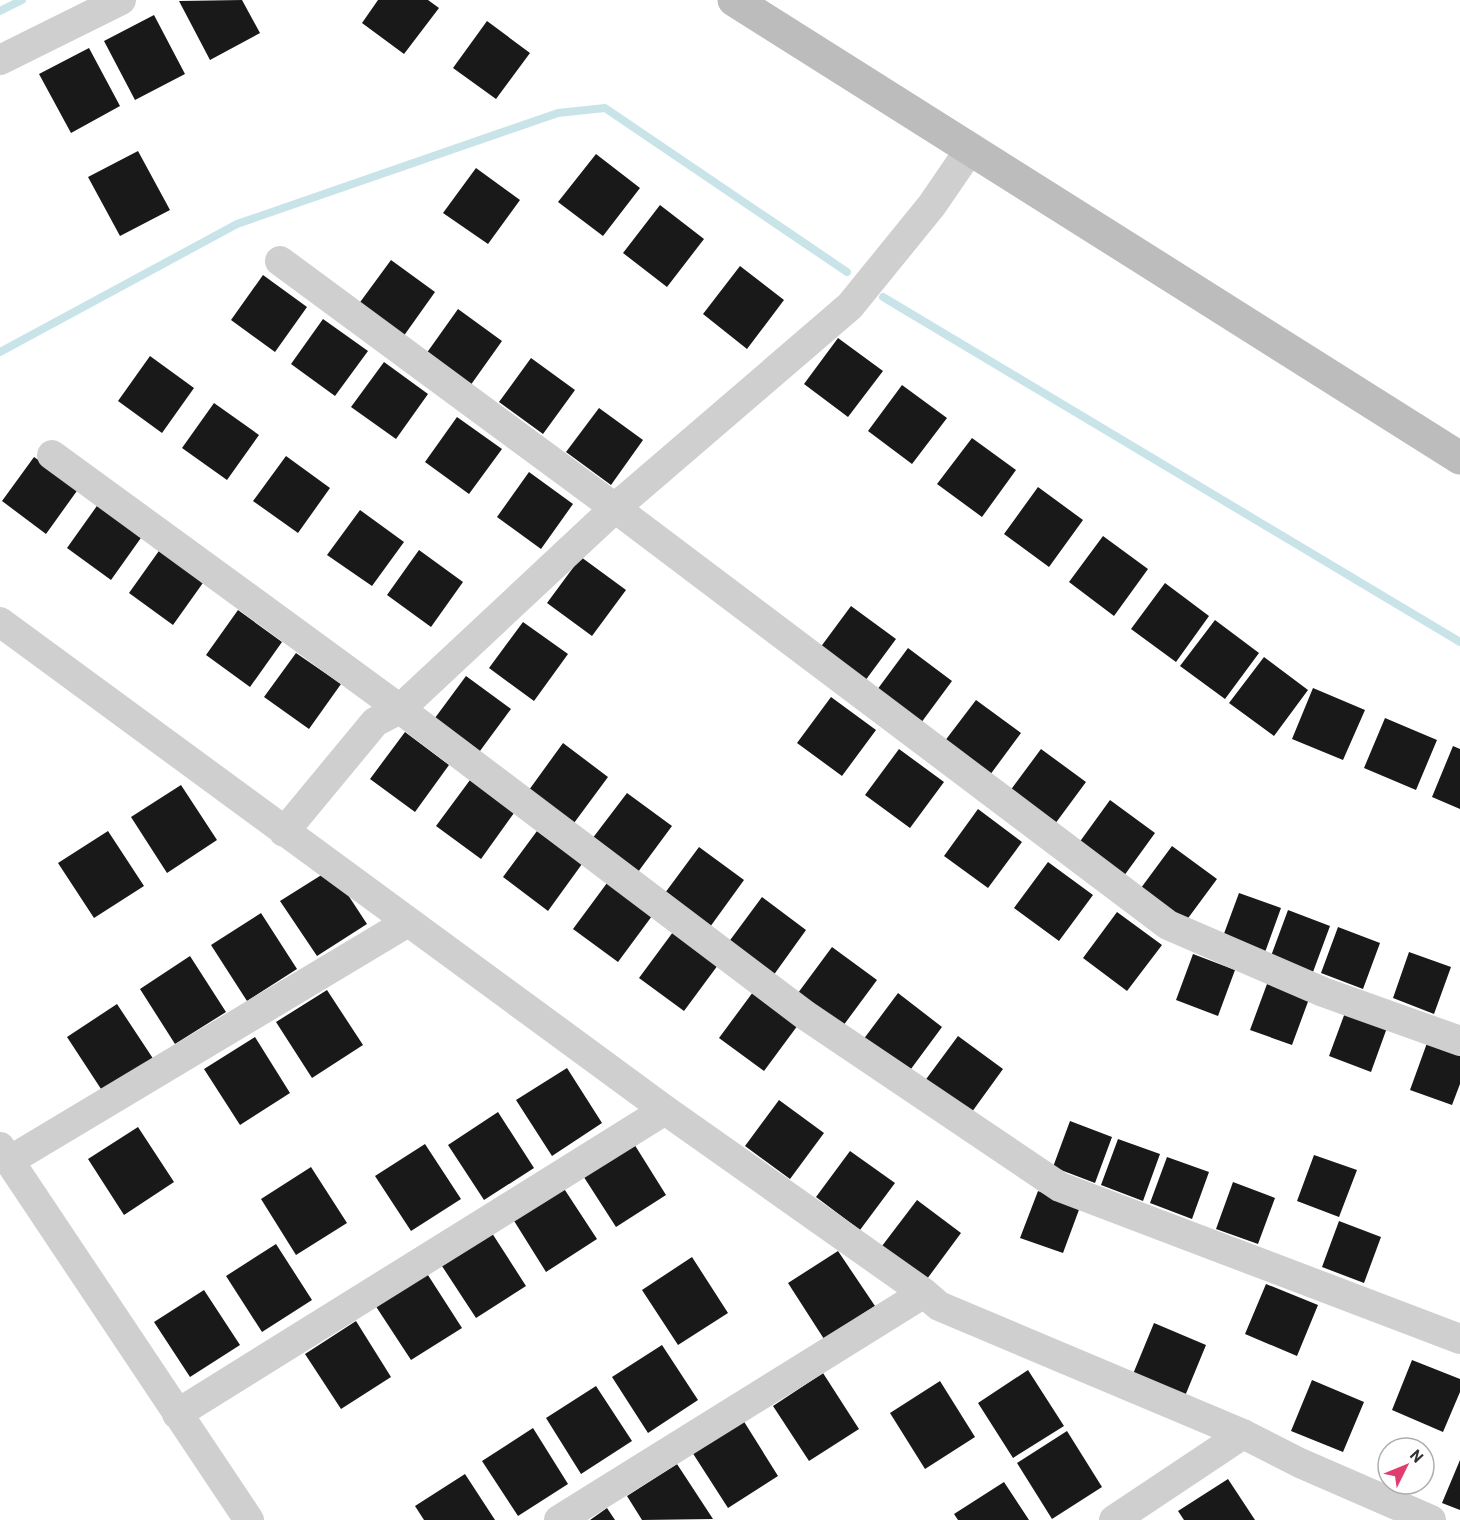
<svg xmlns="http://www.w3.org/2000/svg" width="1460" height="1520" font-family="Barlow,sans-serif">
<rect width="100%" height="100%" fill="#fff"/>
<g fill="none" stroke-linecap="round" stroke-linejoin="round">
<path stroke="#c9e4e9" stroke-width="8" d="M0,11L22,0
M883,297L1460,642
M0,352L237,224L558,113L605,108L847,272"/>
</g>
<path fill="#191919" d="M242,0L260,33L210,60L179,1Z
M378,0H428L439,8L404,54L362,23Z
M154,15L185,74L135,100L104,41Z
M487,21L530,53L496,99L453,68Z
M89,48L120,106L71,133L39,74Z
M138,151L170,210L120,236L88,177Z
M596,154L640,188L603,236L558,202Z
M476,168L520,200L488,244L443,213Z
M660,205L704,239L667,287L623,253Z
M391,260L435,292L403,337L358,305Z
M740,266L784,300L747,349L703,314Z
M263,275L307,307L275,352L231,320Z
M458,309L502,341L470,386L426,354Z
M323,319L368,351L335,396L291,364Z
M838,338L883,371L848,417L804,384Z
M150,356L194,388L162,433L118,401Z
M531,358L575,390L543,434L499,402Z
M384,362L428,394L396,439L351,407Z
M902,385L947,418L912,464L868,431Z
M214,403L259,435L227,480L182,448Z
M599,408L643,440L611,485L566,452Z
M457,417L502,449L469,494L425,462Z
M972,438L1016,470L982,517L937,484Z
M286,456L330,488L298,533L253,501Z
M34,457L79,488L46,534L2,501Z
M529,472L573,504L541,549L497,517Z
M1038,487L1083,520L1049,567L1004,534Z
M99,503L143,535L111,580L67,548Z
M360,510L404,542L372,586L327,555Z
M1103,536L1148,569L1114,616L1069,582Z
M161,548L205,580L173,625L129,593Z
M419,550L463,582L431,627L387,595Z
M581,557L626,590L592,636L547,603Z
M1165,583L1209,616L1176,662L1131,629Z
M851,606L896,639L862,685L817,652Z
M238,610L282,642L250,687L206,655Z
M1215,620L1259,653L1225,699L1180,666Z
M523,622L568,654L534,701L489,668Z
M908,648L952,681L918,727L874,694Z
M296,653L341,684L309,729L264,697Z
M1264,657L1308,690L1274,736L1229,703Z
M466,676L511,709L477,755L432,722Z
M1313,688L1365,710L1343,760L1292,739Z
M831,697L876,730L842,776L797,743Z
M976,700L1021,733L987,779L941,746Z
M1385,718L1437,740L1416,790L1364,768Z
M405,732L449,765L415,812L370,779Z
M563,743L608,777L574,823L529,790Z
M1453,746L1460,749V809L1432,797Z
M899,749L944,782L910,828L865,795Z
M1041,749L1086,782L1052,828L1007,795Z
M470,780L514,813L481,859L436,826Z
M181,785L217,840L167,873L131,817Z
M627,793L672,826L638,872L592,839Z
M1110,800L1155,833L1121,880L1076,847Z
M978,809L1022,842L988,888L944,856Z
M108,831L144,886L94,918L58,863Z
M537,831L582,864L548,911L503,877Z
M1172,846L1217,879L1183,925L1138,892Z
M699,847L744,880L710,927L665,893Z
M1048,862L1093,895L1059,941L1014,908Z
M331,869L367,924L317,956L280,901Z
M607,883L652,916L618,962L573,929Z
M1239,893L1281,908L1264,955L1222,939Z
M762,897L806,930L773,976L728,943Z
M1288,910L1330,926L1313,972L1271,956Z
M1117,912L1162,945L1127,991L1083,958Z
M261,913L297,969L247,1001L211,945Z
M1338,927L1380,943L1363,989L1321,973Z
M673,932L718,965L684,1011L639,978Z
M832,947L877,980L843,1026L798,993Z
M1409,952L1451,967L1434,1014L1393,998Z
M1193,954L1235,970L1218,1016L1176,1000Z
M190,956L226,1012L175,1044L140,989Z
M1267,984L1309,999L1292,1045L1250,1030Z
M327,990L363,1045L312,1078L276,1022Z
M753,992L798,1025L764,1071L719,1038Z
M898,993L942,1027L908,1073L863,1040Z
M117,1004L154,1060L103,1092L67,1037Z
M1346,1010L1388,1025L1371,1072L1329,1056Z
M958,1036L1003,1069L969,1116L924,1082Z
M255,1037L290,1093L240,1125L204,1069Z
M1427,1043L1460,1056V1084L1452,1105L1410,1090Z
M567,1068L602,1123L552,1156L516,1100Z
M779,1100L824,1133L790,1179L745,1146Z
M498,1112L534,1168L484,1200L448,1145Z
M1070,1121L1112,1137L1095,1183L1053,1167Z
M138,1127L174,1182L124,1215L88,1159Z
M631,1139L666,1195L616,1227L580,1171Z
M1118,1139L1160,1154L1143,1201L1101,1185Z
M425,1144L461,1199L411,1231L375,1176Z
M850,1151L895,1183L860,1230L816,1197Z
M1314,1155L1357,1170L1339,1217L1297,1201Z
M1167,1157L1209,1172L1192,1219L1150,1203Z
M311,1167L347,1223L296,1255L261,1199Z
M1233,1182L1275,1198L1258,1244L1216,1229Z
M561,1184L597,1239L546,1272L511,1216Z
M1038,1191L1080,1207L1063,1253L1020,1238Z
M917,1200L961,1233L927,1279L882,1246Z
M1339,1221L1381,1237L1364,1283L1322,1267Z
M490,1230L526,1286L476,1318L440,1263Z
M276,1244L312,1300L262,1332L226,1276Z
M838,1251L875,1306L824,1339L788,1283Z
M692,1257L728,1313L678,1345L642,1290Z
M426,1272L462,1328L411,1360L375,1305Z
M1266,1284L1318,1305L1297,1356L1245,1334Z
M204,1290L240,1345L190,1377L154,1322Z
M356,1321L391,1377L341,1409L305,1354Z
M1154,1323L1206,1345L1185,1396L1133,1374Z
M662,1345L698,1400L648,1433L612,1377Z
M1412,1360L1460,1379V1392L1443,1432L1392,1410Z
M1028,1370L1064,1426L1013,1458L978,1403Z
M823,1373L859,1429L809,1461L773,1406Z
M1312,1380L1364,1402L1343,1452L1291,1431Z
M940,1381L975,1437L925,1469L890,1413Z
M596,1386L632,1441L581,1474L546,1418Z
M743,1420L778,1476L728,1508L692,1452Z
M533,1428L568,1484L518,1516L482,1461Z
M1067,1431L1102,1487L1052,1519L1017,1463Z
M1460,1460V1510L1442,1503Z
M677,1464L713,1519L642,1520L627,1496Z
M465,1474L495,1520H424L415,1506Z
M1228,1479L1255,1520H1184L1178,1511Z
M1004,1482L1029,1520H958L954,1514Z
M607,1508L615,1520H590Z"/>
<g fill="none" stroke-linecap="round" stroke-linejoin="round">
<path stroke="#cfcfcf" stroke-width="30" d="M0,60L121,0
M280,261L615,508L1168,925L1323,992L1460,1041
M52,455L400,709L805,1015L1060,1187L1460,1339
M0,622L665,1110L924,1293L939,1306L1243,1434L1300,1463L1431,1520
M284,832L375,722L400,709L615,508L850,306L932,205L971,148
M0,1147L249,1520
M9,1161L408,922
M177,1414L665,1110
M559,1520L924,1293
M1114,1520L1243,1434"/>
<path stroke="#bcbcbc" stroke-width="33" d="M734,0L1460,458"/>
</g>
<g transform="translate(1406 1466) rotate(47)"><circle r="28" fill="#ffffff" stroke="#adadad" stroke-width="1.5"/>
<path d="M0-4.5L10 22L0 15L-10 22Z" fill="#e13d71"/>
<text y="-9" font-size="16" font-weight="bold" text-anchor="middle" fill="#323232">N</text>
</g>
</svg>
